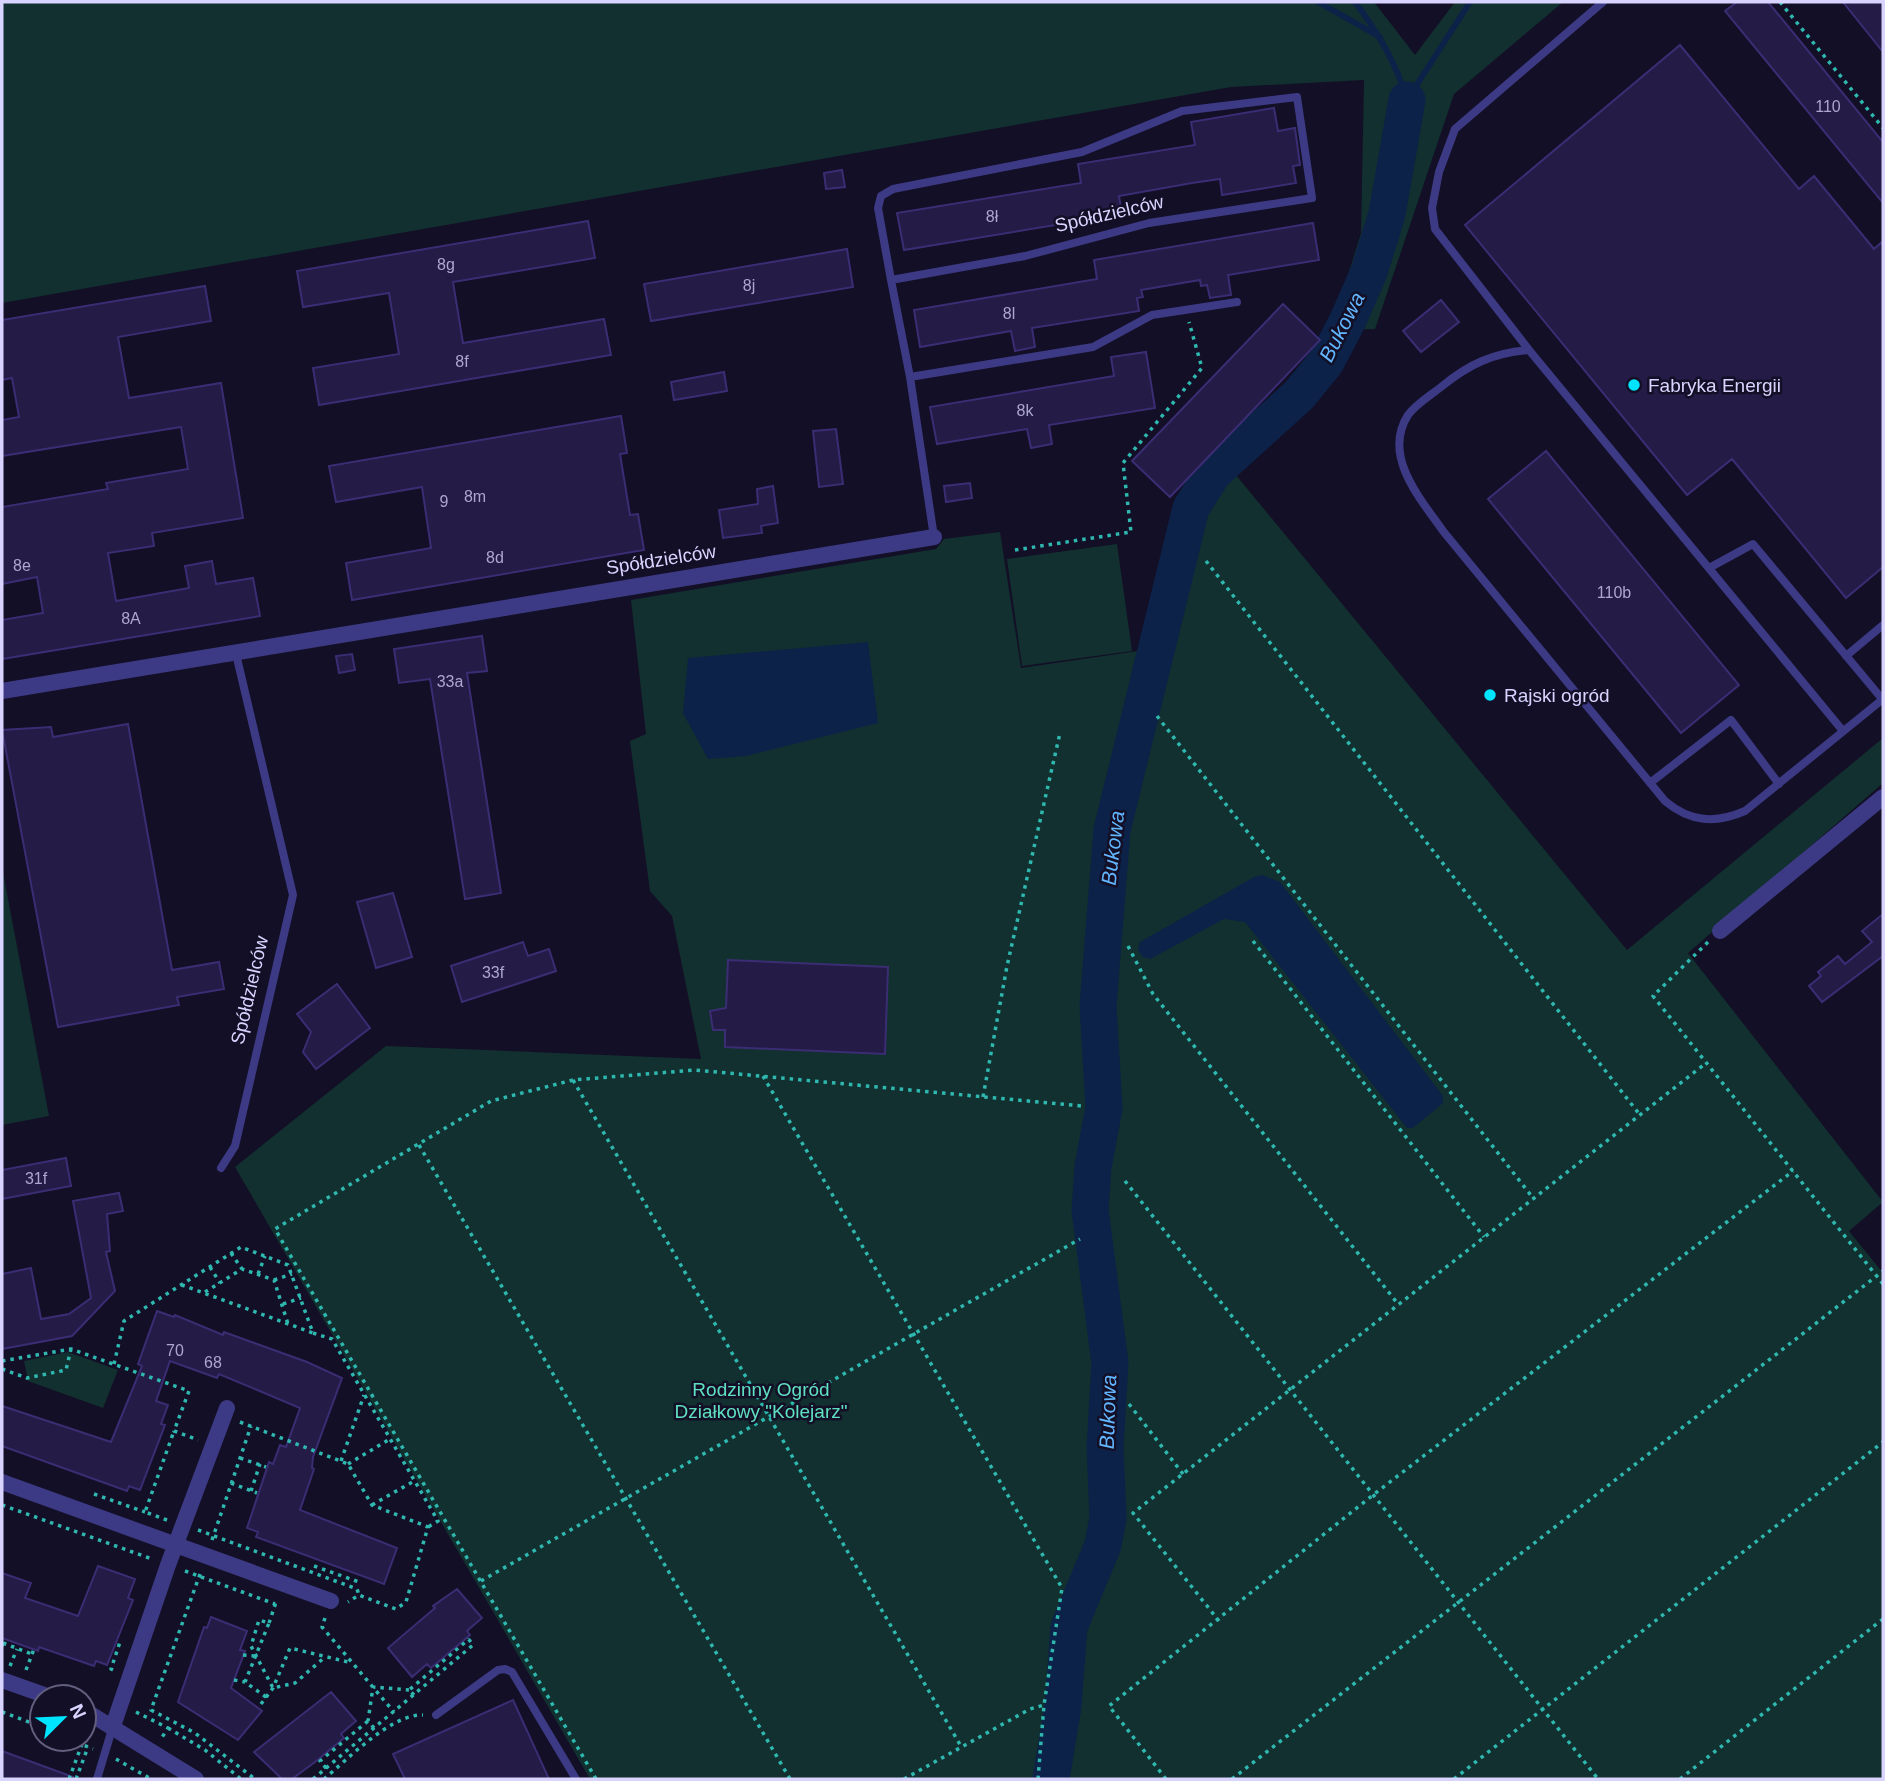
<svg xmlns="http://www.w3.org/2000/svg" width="1885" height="1781" font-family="Helvetica,sans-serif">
<rect width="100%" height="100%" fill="#130f26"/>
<path fill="#12302f" d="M2,2H1374L1415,55L1455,2H1563L1454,94L1375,329L1331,330L1361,233L1364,80L1231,87L2,303Z
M1231,469L1627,950L1883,738V783L1688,953L1883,1202L1849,1231L1883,1273V1779H1064L1087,1625L1116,1550L1121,1339L1105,1229L1103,1194L1114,1089L1108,1030L1109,996L1120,856L1127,811L1194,520L1205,500Z
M1000,532L1021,668L1145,650L1102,848L1093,985L1097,1100L1083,1216L1099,1345L1097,1502L1093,1536L1067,1611L1056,1666L1044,1779H590L235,1167L386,1046L701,1059L672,916L650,891L630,741L646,734L631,600L936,549L944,539Z
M1117,544L1132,651L1022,666L1007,559Z
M2,867L49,1116L2,1125Z
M68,1352L118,1370L103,1408L28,1381L24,1361Z"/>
<path fill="#0c2248" d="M868,642L878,723L746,756L708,759L683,713L688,658Z
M1263,875L1280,882L1443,1096V1103L1413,1128H1407L1245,922L1224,919L1150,959L1143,957L1138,950L1140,942L1254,877Z"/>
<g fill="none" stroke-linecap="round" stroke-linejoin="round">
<path stroke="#0c2248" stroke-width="6" d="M1318,2L1380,37
M1355,2C1378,33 1396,62 1407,100
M1407,100L1470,2"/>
<path stroke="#0c2248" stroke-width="37" d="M1051,1779L1063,1706L1069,1627L1103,1545L1108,1518L1105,1447L1110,1363L1090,1210L1093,1167L1104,1108L1098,1006L1112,830L1191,508L1213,473L1299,395L1326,362L1348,320L1369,272L1387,214L1407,100"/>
</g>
<path fill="#241b47" stroke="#3b2d73" stroke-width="2" d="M1737,2H1768L1883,142V203L1725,11Z
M1843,2H1883V52Z
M1680,45L1799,189L1814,176L1874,249L1883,241V567L1846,598L1732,459L1687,495L1465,225Z
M1274,108L1278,131L1295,128L1300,165L1293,166L1296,183L1222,195L1220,179L1192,183L1119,196L1122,214L904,250L897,213L1081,183L1078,164L1195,145L1191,122Z
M842,170L845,187L826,189L824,173Z
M588,221L595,258L453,282L463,343L604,319L611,355L319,405L313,368L399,354L389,293L303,307L297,271Z
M1313,223L1319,260L1228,275L1231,295L1210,298L1207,285L1201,286L1200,280L1141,290L1143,297L1137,298L1139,311L1032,328L1035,347L1015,351L1011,331L920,347L914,310L1097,279L1094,260Z
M847,249L853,287L651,321L644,284Z
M205,286L211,321L118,337L129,398L221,383L243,518L152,533L154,546L108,553L116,601L189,588L185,566L212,561L216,584L253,578L260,616L2,659V620L43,613L37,577L2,584V507L108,489L106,483L188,469L181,427L2,456V420L19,417L12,378L2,380V320Z
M1441,300L1459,322L1421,352L1403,331Z
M1283,304L1320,340L1170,497L1132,461Z
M1146,352L1155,408L1049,425L1052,444L1031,448L1027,429L937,444L930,407L1114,376L1111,357Z
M724,372L727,391L674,400L671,382Z
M621,416L627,453L620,454L630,515L638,514L644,550L352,600L346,563L431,548L422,487L336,502L329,466Z
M836,429L843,484L819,487L813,431Z
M1546,451L1739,685L1681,733L1488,499Z
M970,483L972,498L946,502L944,486Z
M773,486L778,523L761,526L762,533L723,538L719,510L758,504L757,489Z
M482,636L487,671L467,673L501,893L465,899L430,679L399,683L394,649Z
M352,654L355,670L339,673L336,656Z
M128,724L172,970L219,962L224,989L177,997L179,1005L58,1027L2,730L51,727L53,737Z
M393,893L412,957L376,968L357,902Z
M1883,914V956L1822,1002L1809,986L1821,976L1818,972L1838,956L1845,964L1872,942L1862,931Z
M523,942L528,956L549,949L556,971L462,1002L451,966Z
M728,960L888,967L885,1054L725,1047V1030H713L710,1011L726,1008Z
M337,984L370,1028L316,1069L303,1052L311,1032L297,1014Z
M66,1158L71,1186L2,1199V1170Z
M119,1193L123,1211L107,1214L110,1251L106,1252L115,1291L72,1336L2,1349V1274L31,1268L41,1319L69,1314L91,1298L73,1201Z
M157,1311L174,1317L175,1315L223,1335L224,1332L307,1362L342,1378L313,1457L312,1468L314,1469L300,1510L397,1548L384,1584L256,1537L258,1532L247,1528L269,1462L273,1464L280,1445L286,1447L300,1408L219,1374L217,1378L170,1361L156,1401L168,1405L161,1424L165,1425L140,1490L129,1486L127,1491L2,1446V1406L111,1442L142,1366L138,1364Z
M98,1566L135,1579L128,1598L133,1600L107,1665L96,1661L94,1666L39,1647L38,1651L2,1638V1573L31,1583L25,1598L78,1616Z
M457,1589L482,1618L467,1631L470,1635L431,1668L427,1664L412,1677L388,1648L435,1608L433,1606Z
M211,1617L247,1631L240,1650L245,1651L231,1688L262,1711L238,1740L178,1702L204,1627L207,1628Z
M331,1692L356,1721L341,1734L344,1738L315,1762L292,1779H282L254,1752Z
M513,1700L549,1779H405L393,1754Z
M2,1751L73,1777V1779H2Z"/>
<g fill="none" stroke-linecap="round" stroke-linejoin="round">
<path stroke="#2fb8b0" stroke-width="3.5" stroke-dasharray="3.5 5" stroke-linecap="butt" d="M1780,2L1883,128
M1015,550L1131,532L1123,463L1202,368L1189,322
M1206,561L1640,1115
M1157,716L1533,1198
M1253,941L1484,1237
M1708,942L1653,996L1883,1284
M1128,946L1153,994L1398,1304
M763,1076L1062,1588L1044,1705
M573,1080L962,1748
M983,1097L1007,966L1060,733
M419,1145L790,1779
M1125,1181L1598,1779
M231,1253L242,1269
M210,1267L220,1283
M258,1274L265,1256
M274,1280L292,1274
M205,1292L242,1269L274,1280L288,1324
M283,1304L301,1298
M313,1333L332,1339L438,1521L428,1527
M2,1361L71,1349L189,1391L174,1431L198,1440
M114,1364L124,1321L241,1247L288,1265L313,1333L182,1285
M2,1369L27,1378L66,1370L71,1349
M1129,1404L1183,1474
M240,1422L348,1464L372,1505L428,1527L406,1602L396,1609L359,1595L348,1602
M240,1458L266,1467
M341,1461L364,1395
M348,1464L390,1439
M231,1483L257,1493
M251,1491L260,1464
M94,1494L145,1512
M2,1505L152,1559
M372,1505L414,1481
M167,1520L145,1512L174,1431
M198,1530L357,1589L359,1595
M212,1540L251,1426
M314,1566L359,1582
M185,1571L275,1604
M200,1574L151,1710L195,1733L255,1779
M481,1581L1080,1239
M325,1618L322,1627L394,1712
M1219,1621L1133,1513L1706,1063
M269,1623L276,1602
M3,1643L32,1654
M2,1646L5,1639
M243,1655L256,1656
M10,1666L17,1649
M26,1670L34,1649
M113,1670L111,1669L121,1639
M234,1680L245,1682
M65,1686L81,1691
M414,1695L409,1690L469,1639
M266,1697L245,1682L269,1623L259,1620L251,1646L273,1688L295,1683L325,1657
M261,1704L273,1688L290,1648L352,1663
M2,1712L42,1727
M136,1712L168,1728L161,1739
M168,1728L205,1750L241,1779
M374,1728L368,1721L373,1687L409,1690
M69,1739L93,1749
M116,1759L151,1779
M326,1768L320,1761L368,1721
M69,1779L82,1744
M76,1779L88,1747
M313,1779L473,1645L467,1637
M324,1779C348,1759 391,1714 423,1715
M596,1779L275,1229L491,1101L573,1080L695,1070L1082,1106
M904,1779L1030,1709L1044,1705L1038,1779
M1166,1779L1109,1706L1373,1495L1793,1171
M1232,1779L1883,1271
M1454,1779L1883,1442
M1680,1779L1883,1619"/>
<path stroke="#3d3a85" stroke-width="8" d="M891,280L878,208L881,196L893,189L1082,152L1182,111L1297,97L1312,198L1149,223L1025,256L891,280L910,377L934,537
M1529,350L1435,229L1432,208L1439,172L1455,129L1603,2
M910,377L1093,347L1152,315L1237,302
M1709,568L1753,544L1883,700
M1846,656L1883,625
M1843,731L1529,350C1493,353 1469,364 1441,387C1431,395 1416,404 1408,415C1382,456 1420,498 1443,531L1665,801C1690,822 1715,824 1745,811L1883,699
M1650,783L1731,720L1779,784
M221,1168L235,1146L293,895L236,654
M436,1715L498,1670L505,1669L512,1672L576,1779
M97,1779L113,1726"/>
<path stroke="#3d3a85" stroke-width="16" d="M2,691L934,537
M1720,931L1883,797
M2,1482L331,1601
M2,1680L50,1697
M84,1710L196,1779
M113,1726L168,1565L227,1408"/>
</g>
<g fill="#00e5ff" stroke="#130f26" stroke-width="2.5">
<circle cx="1634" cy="385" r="7"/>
<circle cx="1490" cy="695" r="7"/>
</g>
<g text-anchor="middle" stroke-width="5" stroke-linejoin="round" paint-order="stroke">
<g font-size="16" fill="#aca6d1">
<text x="1828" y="112">110</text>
<text x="992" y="222">8ł</text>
<text x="446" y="270">8g</text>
<text x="749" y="291">8j</text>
<text x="1009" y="319">8l</text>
<text x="462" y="367">8f</text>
<text x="1025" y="416">8k</text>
<text x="475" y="502">8m</text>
<text x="444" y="507">9</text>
<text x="495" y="563">8d</text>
<text x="22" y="571">8e</text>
<text x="1614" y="598">110b</text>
<text x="131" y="624">8A</text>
<text x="450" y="687">33a</text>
<text x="493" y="978">33f</text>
<text x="36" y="1184">31f</text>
<text x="175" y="1356">70</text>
<text x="213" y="1368">68</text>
</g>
<g font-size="19" fill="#d9d4ff" stroke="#130f26">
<text transform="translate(1109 213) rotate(-13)" y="7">Spółdzielców</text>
<text transform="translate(661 559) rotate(-9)" y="7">Spółdzielców</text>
<text transform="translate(249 990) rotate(-77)" y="7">Spółdzielców</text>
</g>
<g font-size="19" fill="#d9d4ff" stroke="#130f26" text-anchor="start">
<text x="1648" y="392">Fabryka Energii</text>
<text x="1504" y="702">Rajski ogród</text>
</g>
<g font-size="19" fill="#5fe0c0" stroke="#130f26">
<text x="761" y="1396">Rodzinny Ogród<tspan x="761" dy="22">Działkowy "Kolejarz"</tspan></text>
</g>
<g font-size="21" font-style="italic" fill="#62b6ff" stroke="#130f26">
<text transform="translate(1342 327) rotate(-63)" y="7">Bukowa</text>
<text transform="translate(1113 848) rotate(-83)" y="7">Bukowa</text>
<text transform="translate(1108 1412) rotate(-88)" y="7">Bukowa</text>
</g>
</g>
<rect width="1885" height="1781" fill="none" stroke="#d9d4ff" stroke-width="7"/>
<g transform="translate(63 1718) rotate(66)"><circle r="33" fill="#130f26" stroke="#625e7d" stroke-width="2"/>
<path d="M0-5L12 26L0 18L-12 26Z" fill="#00e5ff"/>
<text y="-10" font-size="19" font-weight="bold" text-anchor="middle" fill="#d9d4ff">N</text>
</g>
</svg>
